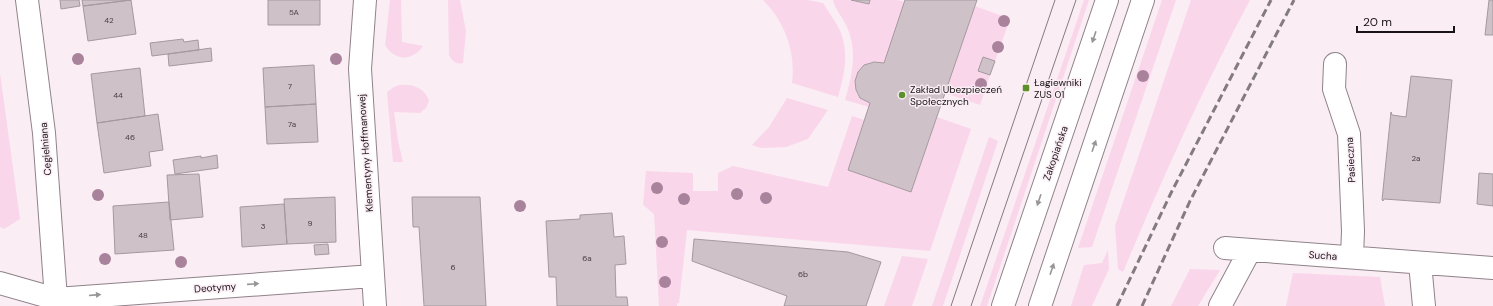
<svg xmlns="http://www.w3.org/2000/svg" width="1493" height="306" font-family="'DM Sans',sans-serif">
<rect width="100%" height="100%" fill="#faedf4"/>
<path fill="#fad6eb" d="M390,0H401L402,42L423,46C413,61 395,62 385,45Z
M448,0H460L466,31L463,63C456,65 452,61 449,55Z
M763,0H808L823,3C829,13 837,23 841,33C849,56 844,75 838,97L792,83C796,52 785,22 763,0Z
M833,0H849L869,4L870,0H897L905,2L884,63C877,62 871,61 865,65C854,71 851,91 861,99C864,100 867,102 870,103L869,107L845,100C852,75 858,52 847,27C843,18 835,9 833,0Z
M1084,0H1089L987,306H980Z
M1162,0H1176L1092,247L1078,248Z
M1191,0H1250C1203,88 1162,179 1123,272L1118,269L1115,226Z
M975,6L1010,19L995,61L983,57L978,71L990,75L980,105L945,93Z
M0,73L20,219L4,229L0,227Z
M400,85C413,84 425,88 429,101L426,108L420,113L394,112L398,141L403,162H393L387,92L394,87Z
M787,98L828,110L808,139L786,147L761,148L752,145L769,127Z
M852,116L864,120L848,170L911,192L937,117L971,129L930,251L687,230L679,303H677V306H659L654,214L643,205L646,171L693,173V191H718V173L733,166L828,187Z
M989,137L998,141L943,306H932Z
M1108,250L1109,269L1092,306H1071L1084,265L1102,263Z
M902,256L928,259L912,306H884Z
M1190,269L1220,270L1198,306H1171Z
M1293,273L1380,277L1385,306H1286Z"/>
<path fill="#cec1c8" stroke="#a599a0" d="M60,0H79L80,6L61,9Z
M82,0H131L83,6Z
M131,0L136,34L88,41L83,6Z
M268,0H320V25H268Z
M851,0H870L869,4Z
M905,0H977L911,192L848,170L870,103L860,98L856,90L855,81L858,72L864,65L874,62L884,63Z
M1489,0H1493V35H1485Z
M183,39L184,42L198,40L199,50L152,56L150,43Z
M211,48L212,61L169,66L168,54Z
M983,57L995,61L990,75L978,71Z
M314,65L316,104L265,107L263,68Z
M140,68L145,116L97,123L91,74Z
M1411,76L1452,80L1440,203L1384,199L1383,201L1382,200L1391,112L1392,115L1406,117Z
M316,104L318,142L267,144L265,107Z
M158,114L163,150L149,152L151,166L104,173L97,123Z
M217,155L218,168L175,174L173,160L201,156V158Z
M1479,173L1493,174V206L1477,204Z
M199,174L203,217L170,220L167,175Z
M335,197L336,242L287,244L284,199Z
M412,197H480L486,306H424L419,227H413Z
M169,202L174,250L115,254L113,206Z
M284,204L287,244L242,247L240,207Z
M612,213L614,237L624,236L626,264L615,265L616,297H627L628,306H557L556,277H549L546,221L580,219V215Z
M694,239L848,252L881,262L866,306H784L787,296L692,261Z
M328,244L329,254L315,255L314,245Z"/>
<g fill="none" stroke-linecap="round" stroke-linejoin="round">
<defs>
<path id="minor" d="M27,0L44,133L56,299L54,306
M365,0L360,69L375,306
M1335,64L1334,89L1349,134L1353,231L1352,257
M1225,248L1493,268
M1420,263L1424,306
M0,283L56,299L373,276
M1220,306L1250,250"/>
<path id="major" d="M1003,306L1107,0
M1040,306L1143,0"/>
</defs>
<use href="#minor" stroke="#8f8289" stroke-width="24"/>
<use href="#major" stroke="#8f8289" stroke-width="24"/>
<use href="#minor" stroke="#fff" stroke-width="22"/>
<use href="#major" stroke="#fff" stroke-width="22"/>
<path stroke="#847b80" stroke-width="1" d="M951,306L1055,0
M971,306L1076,0"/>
<path stroke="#847b80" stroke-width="3" stroke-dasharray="8 4" stroke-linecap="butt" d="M1117,306L1171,193L1271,0
M1142,306L1190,201L1294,0"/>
</g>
<g fill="#a9839b">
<circle cx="1004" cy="21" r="6"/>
<circle cx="998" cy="47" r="6"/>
<circle cx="78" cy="59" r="6"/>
<circle cx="336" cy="59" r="6"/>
<circle cx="1143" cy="76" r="6"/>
<circle cx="981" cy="84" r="6"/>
<circle cx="657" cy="188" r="6"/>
<circle cx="737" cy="194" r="6"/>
<circle cx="98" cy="195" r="6"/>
<circle cx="766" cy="198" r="6"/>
<circle cx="684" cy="199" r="6"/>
<circle cx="520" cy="206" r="6"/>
<circle cx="662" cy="242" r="6"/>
<circle cx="105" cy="259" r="6"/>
<circle cx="181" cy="262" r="6"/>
<circle cx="665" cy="282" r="6"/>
</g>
<defs><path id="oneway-solid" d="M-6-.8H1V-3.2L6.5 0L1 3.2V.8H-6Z"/></defs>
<g fill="#979596">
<use href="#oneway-solid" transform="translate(1094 37) rotate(109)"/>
<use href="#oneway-solid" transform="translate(1094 146) rotate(-71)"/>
<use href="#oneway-solid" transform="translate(1039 200) rotate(109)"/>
<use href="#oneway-solid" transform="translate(1052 269) rotate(-71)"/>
<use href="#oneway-solid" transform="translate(253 284) rotate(-4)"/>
<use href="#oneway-solid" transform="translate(95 295) rotate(-5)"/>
</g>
<g fill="#5c9029" stroke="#faedf4" stroke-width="1.5">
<rect x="1022" y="84" width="8" height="8" rx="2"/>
<circle cx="902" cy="95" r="4"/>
</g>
<g text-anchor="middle" stroke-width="3" stroke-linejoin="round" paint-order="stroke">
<g font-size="8" fill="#463e42">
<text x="294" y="15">5A</text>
<text x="109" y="23">42</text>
<text x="290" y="89">7</text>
<text x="118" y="98">44</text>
<text x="292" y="127">7a</text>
<text x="130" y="140">46</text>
<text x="1416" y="161">2a</text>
<text x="310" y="226">9</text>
<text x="263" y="229">3</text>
<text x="143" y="238">48</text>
<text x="587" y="261">6a</text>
<text x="453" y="270">6</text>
<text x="803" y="277">6b</text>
</g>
<g font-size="10" fill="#181316" stroke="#faedf4" text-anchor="start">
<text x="1034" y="86">Łagiewniki<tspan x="1034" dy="12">ZUS 01</tspan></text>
<text x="910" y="93">Zakład Ubezpieczeń<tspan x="910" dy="12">Społecznych</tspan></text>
</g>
<g font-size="10" fill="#181316" stroke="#faedf4">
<text transform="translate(45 149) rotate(-95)" y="4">Cegielniana</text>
<text transform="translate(365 153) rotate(-94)" y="4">Klementyny Hoffmanowej</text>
<text transform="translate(1055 153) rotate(-71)" y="4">Zakopiańska</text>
<text transform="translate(1350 160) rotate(-93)" y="4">Pasieczna</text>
<text transform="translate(1323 255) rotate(4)" y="4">Sucha</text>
<text transform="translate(215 287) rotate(-4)" y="4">Deotymy</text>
</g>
</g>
<path d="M1357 26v6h97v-6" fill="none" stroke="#181316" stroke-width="2"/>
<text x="1363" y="26" font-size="12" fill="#181316" stroke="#faedf4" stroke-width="3" paint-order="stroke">20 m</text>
</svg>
